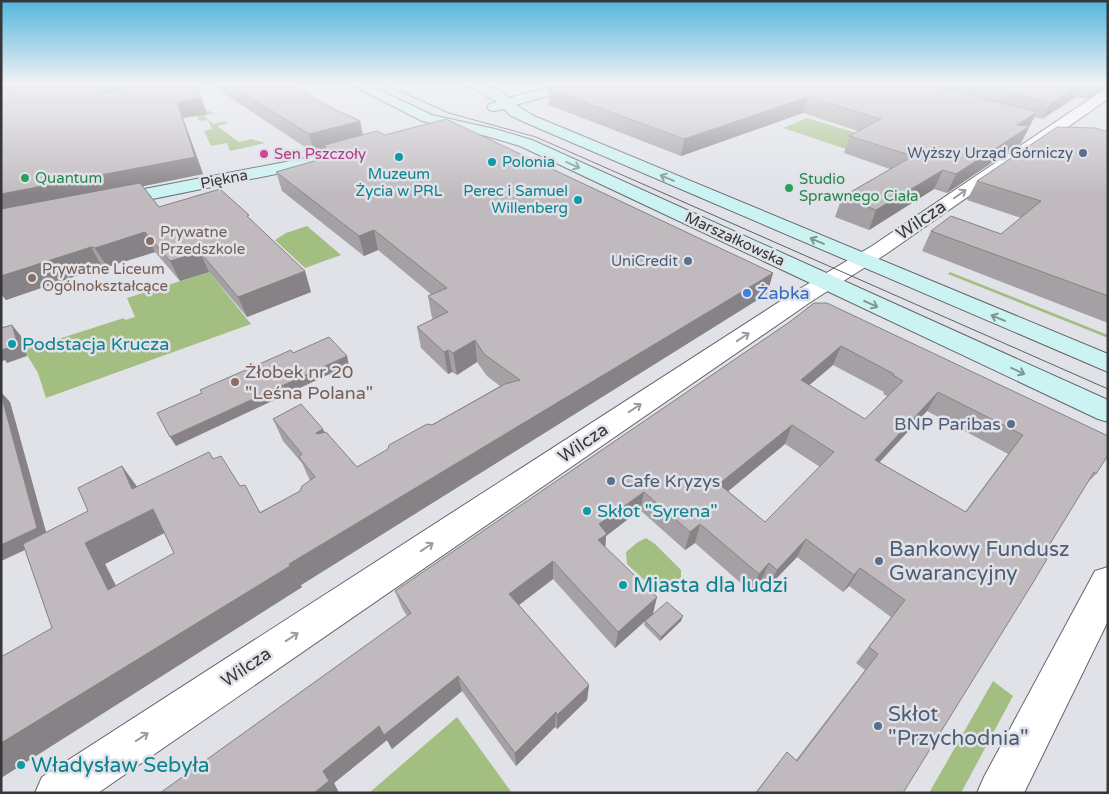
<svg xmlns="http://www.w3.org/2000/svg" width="1109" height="794" font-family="'Varela Round',sans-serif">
<rect width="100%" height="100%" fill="#e0e2e8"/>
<path fill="#a3be81" d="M204,109L215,113L204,116L213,124L225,121L228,123L217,126L239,142L251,139L265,143L230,151L227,143L211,146L204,131L212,129L208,120L199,121L197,115L206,114Z
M807,118L869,137L846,149L783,128Z
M307,226L341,255L305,268L275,240L286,233Z
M209,272L251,324L46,398L38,373L24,350L124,318L125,320L135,317L127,298Z
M950,272L1108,335V338L948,274Z
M646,538L655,544L681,570V577L669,589L656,591L627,564L626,552L638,542Z
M993,681L1013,696L961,793H929Z
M457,717L512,793H369Z"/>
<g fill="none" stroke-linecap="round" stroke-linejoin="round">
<defs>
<path id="street" d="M1108,89V99L886,254L812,301L98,793H35L42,777L796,291L872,246L1103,90Z
M1108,567V621L1024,793H977L984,777L1095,571Z"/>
<path id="secondary" d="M350,84H367L432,115L495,129L532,140L1108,400V422L1098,419L520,146L486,136L422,121Z
M466,84C482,84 497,86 509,98L559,84H580L579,87L516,105L534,116L1108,354V372L524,122L510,115L504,109L494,111L489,110L487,107L489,104L497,102Z
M345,148L351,150L353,153L351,156L301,169L113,207L107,205L104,201L107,197L113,195L301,159Z"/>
</defs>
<use href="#street" stroke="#65666b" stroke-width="2"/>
<use href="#secondary" stroke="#65666b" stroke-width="2"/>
<use href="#street" fill="#fff" fill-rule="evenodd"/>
<use href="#secondary" fill="#caf3f2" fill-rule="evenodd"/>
<path stroke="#5e5f62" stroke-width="1" d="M384,84L449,113L536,137L1108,389"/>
</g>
<path fill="#a5a0a3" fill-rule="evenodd" d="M1,84H133L134,87L201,98L207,114L183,118L203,174L143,186L159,207L251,219L311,292L247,317L209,272L180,281L155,252L107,267H102L6,300L1,294Z
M212,84H290L332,108L360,121L363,135H385L773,273L767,294L301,585L302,587L1,778V657L52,628L25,550L1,561L10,402L46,533L88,511L122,466L137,487L213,459L240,486L260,512L300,491L310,481L302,463L283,441L273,419L325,432L357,467L500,386L487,376L477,362L457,375L452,372L448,374L421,348L417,327L433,319L432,318L428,296L432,295L378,250L364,256L282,191L276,172L328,157L326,150L314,153L213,86ZM164,533L174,553L116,586L105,564Z
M558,84H1108V88L1107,87L1088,99L1076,97L1042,119L1034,117L1021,143L947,193L934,189L869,230L835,217L842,197L890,169L844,153L849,136L858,131L803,113L681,156L549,105L548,89L553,87V86Z
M1108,132V323L922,251L931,231L1001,234L1021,218L967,200L977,181Z
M814,303L1096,474L1087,483L1042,557L903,793H755L787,752L796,760L865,670L856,663L891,617L849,586L843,592L797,557L768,587L761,581L751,592L695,543L685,550L640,510L606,536L605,547L653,614L681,621L660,641L644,625L645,621L615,648L553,579L519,605L589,685L587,700L557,729L555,727L516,766L462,691L392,749L387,740L334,783L339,793H160L407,616L402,608L395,591L791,321ZM833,365L884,392L883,394L887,396L865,419L809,385ZM927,411L1008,454L965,512L879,462ZM785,444L820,467L765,522L728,491Z"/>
<path fill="#868285" d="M1,84H103L1,94Z
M119,84H133L136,93H103Z
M1080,84H1083L1076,97L1042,119L1051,103Z
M1097,84H1108V86L1107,87L1088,99Z
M808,97L803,113L681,156L684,139Z
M201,98L207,114L183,118L203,174L1,215V194L177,102Z
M1037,112L1021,143L947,193L956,174L1017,125Z
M360,121L364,140L314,153L309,134Z
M943,170L934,189L869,230L876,210Z
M374,230L378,250L364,256L359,236Z
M145,232L155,252L107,267L95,248Z
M91,247L102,267L6,300L1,294V276Z
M200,252L209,272L180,281L170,261Z
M305,271L311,292L247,317L238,297Z
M773,273L767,294L301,585L289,564Z
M12,325L21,336L27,356L7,363L5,360L1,362V350Z
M475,340L477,362L457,375L453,353Z
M841,346L833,365L793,399L801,380Z
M448,350L452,372L448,374L444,352Z
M347,356L349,365L176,446L170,437Z
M1,392L10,402L48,539L1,561Z
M938,392L927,411L864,479L875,460Z
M792,425L785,444L714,503L719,484Z
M323,429L332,451L325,455L316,433Z
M122,466L138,488L132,489Z
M644,492L640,510L606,536L605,552L597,543L599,524Z
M153,509L170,530L105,564L128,610L108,590L85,543Z
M700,524L695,543L685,550L690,532Z
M806,539L797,557L768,587L777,570Z
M553,561V579L511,611L509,594Z
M769,563L761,581L751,592L759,574Z
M290,566L302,587L1,778V743Z
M860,568L849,586L843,592L854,575Z
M657,597L653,614L615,648L618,632Z
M683,616L681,621L660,641L661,637Z
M458,676L462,691L392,749L384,735Z
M589,685L587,700L557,729V715Z
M556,712L555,727L516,766L515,753Z
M379,726L387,740L334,783L339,793H314L323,771Z"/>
<path fill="#c0babe" stroke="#868285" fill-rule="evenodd" d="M56,84H119L103,93L146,84H195L201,98L177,102L195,157L1,194V89Z
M229,84H290L332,108L360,121L309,134Z
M558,84H926L1037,112L1017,125L1030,126L956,174L943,170L876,210L842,197L913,156L849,136L881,119L808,97L684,139L548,89L555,87L553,86Z
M975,84H1080L1051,103Z
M446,119L773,273L289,564L290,566L1,743V657L52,628L23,544L88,511L78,488L122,466L132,489L209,452L213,459L221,456L240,486L245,485L260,513L300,491L302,486L315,477L299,457L302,454L273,419L301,404L323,429L316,433L317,434L326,432L357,467L388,449L389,445L427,424L432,425L505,384L520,380L484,354L475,340L453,353L448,350L444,352L417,327L448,312L428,296L447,288L374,230L359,236L276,172L328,157L325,145L377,131L385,135ZM153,509L174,553L108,590L85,543Z
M1057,127L1095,128L1108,132V296L931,231L951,216L1001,234L1041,201L977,181Z
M140,183L159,207L220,189L249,215L247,216L305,271L238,297L200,252L170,261L145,232L95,248L91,247L1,276V209Z
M814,303H827L1108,436V455L1096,474L1094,472L1042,557L1047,559L1034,581L903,793H756L787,752L797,761L878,654L869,647L905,600L860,568L854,575L806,539L777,570L769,563L759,574L700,524L690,532L644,492L599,524L607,534L598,540L657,597L618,632L553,561L509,594L589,685L557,715L556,712L515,753L458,676L384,735L379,726L323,771L329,781L314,793H160L411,613L395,591L791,321ZM841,346L894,374L893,375L903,381L865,419L801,380ZM938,392L1023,435L966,512L875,460ZM792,425L834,452L765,522L719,484Z
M12,325L18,345L1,350V328Z
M329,337L347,356L170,437L157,413L202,393L200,390L291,350L293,353Z
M1,394L37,528L1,545Z
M667,602L683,616L661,637L645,621Z"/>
<defs><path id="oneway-shaft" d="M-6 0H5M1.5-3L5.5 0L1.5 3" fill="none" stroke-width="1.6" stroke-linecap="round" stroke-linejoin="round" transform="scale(1.25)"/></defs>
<g stroke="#809596">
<use href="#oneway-shaft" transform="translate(573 165) rotate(24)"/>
<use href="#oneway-shaft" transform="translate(667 178) rotate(-157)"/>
<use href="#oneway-shaft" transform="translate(817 241) rotate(-157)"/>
<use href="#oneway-shaft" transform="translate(871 304) rotate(25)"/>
<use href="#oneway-shaft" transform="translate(998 318) rotate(-157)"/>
<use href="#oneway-shaft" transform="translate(1018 371) rotate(25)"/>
</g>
<g stroke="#9a9b9c">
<use href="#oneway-shaft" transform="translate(960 194) rotate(-35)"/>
<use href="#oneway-shaft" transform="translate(743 337) rotate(-34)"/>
<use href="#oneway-shaft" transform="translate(635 408) rotate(-34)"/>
<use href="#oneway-shaft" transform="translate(427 547) rotate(-34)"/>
<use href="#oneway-shaft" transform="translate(292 637) rotate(-34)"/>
<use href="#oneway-shaft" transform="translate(142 737) rotate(-34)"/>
</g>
<linearGradient id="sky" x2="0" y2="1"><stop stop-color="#53b6db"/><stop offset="0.43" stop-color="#f1f2f5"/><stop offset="1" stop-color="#f1f2f5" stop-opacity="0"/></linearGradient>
<rect width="1109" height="195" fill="url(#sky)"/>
<g fill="#5c6f8a" stroke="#e0e2e8" stroke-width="2">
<circle cx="1083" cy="153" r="5"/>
<circle cx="688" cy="261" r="5"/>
<circle cx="1011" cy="424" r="5"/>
<circle cx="611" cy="481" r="5"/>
<circle cx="879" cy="561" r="5"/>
<circle cx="878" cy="726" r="5"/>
</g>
<circle fill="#d1479c" stroke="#e0e2e8" stroke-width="2" cx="264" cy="154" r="5"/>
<g fill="#0f9aa8" stroke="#e0e2e8" stroke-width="2">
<circle cx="399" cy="157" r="5"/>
<circle cx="492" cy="162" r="5"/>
<circle cx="578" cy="200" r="5"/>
<circle cx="12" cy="344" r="5"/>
<circle cx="587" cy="511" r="5"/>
<circle cx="623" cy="585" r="5"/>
<circle cx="21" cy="765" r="5"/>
</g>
<g fill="#2e9e5b" stroke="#e0e2e8" stroke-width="2">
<circle cx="25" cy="178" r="5"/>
<circle cx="789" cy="188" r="5"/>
</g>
<g fill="#8d6e63" stroke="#e0e2e8" stroke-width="2">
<circle cx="150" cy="241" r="5"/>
<circle cx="32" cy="278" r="5"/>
<circle cx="235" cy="382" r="5"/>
</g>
<circle fill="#3f7fe0" stroke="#e0e2e8" stroke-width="2" cx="747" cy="293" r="5"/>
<g text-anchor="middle" stroke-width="5" stroke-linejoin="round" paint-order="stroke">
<g font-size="15" fill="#4e5e75" stroke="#e0e2e8" text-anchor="end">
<text x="1073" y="158">Wyższy Urząd Górniczy</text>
<text x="678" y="266">UniCredit</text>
</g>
<g font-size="15" fill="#b23c85" stroke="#e0e2e8" text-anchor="start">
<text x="274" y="159">Sen Pszczoły</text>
</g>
<g font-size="15" fill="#0d838f" stroke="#e0e2e8" text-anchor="start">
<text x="502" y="167">Polonia</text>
<text x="399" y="179" text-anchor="middle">Muzeum<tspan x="399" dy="17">Życia w PRL</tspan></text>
<text x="568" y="196" text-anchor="end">Perec i Samuel<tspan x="568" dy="17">Willenberg</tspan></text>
</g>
<g font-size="15" fill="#27864d" stroke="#e0e2e8" text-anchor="start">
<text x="35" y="183">Quantum</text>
<text x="799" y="184">Studio<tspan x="799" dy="17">Sprawnego Ciała</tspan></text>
</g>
<g font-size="15" fill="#363739" stroke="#e0e2e8">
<text transform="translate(224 179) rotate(-11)" y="5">Piękna</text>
<text transform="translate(735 239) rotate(25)" y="5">Marszałkowska</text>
</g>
<g font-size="15" fill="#785e54" stroke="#e0e2e8" text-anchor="start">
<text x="160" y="237">Prywatne<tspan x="160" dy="17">Przedszkole</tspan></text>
<text x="42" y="274">Prywatne Liceum<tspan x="42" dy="17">Ogólnokształcące</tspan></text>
</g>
<g font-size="18" fill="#363739" stroke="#e0e2e8">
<text transform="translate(921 220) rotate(-34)" y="6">Wilcza</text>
<text transform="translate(583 443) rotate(-34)" y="6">Wilcza</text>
<text transform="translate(246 667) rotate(-34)" y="6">Wilcza</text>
</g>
<g font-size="18" fill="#366cbe" stroke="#e0e2e8" text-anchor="start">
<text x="757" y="299">Żabka</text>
</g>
<g font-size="18" fill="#0d838f" stroke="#e0e2e8" text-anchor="start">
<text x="22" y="350">Podstacja Krucza</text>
<text x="597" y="517">Skłot "Syrena"</text>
</g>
<g font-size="18" fill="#785e54" stroke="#e0e2e8" text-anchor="start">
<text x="245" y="378">Żłobek nr 20<tspan x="245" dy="21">"Leśna Polana"</tspan></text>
</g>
<g font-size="18" fill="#4e5e75" stroke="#e0e2e8" text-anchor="end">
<text x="1001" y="430">BNP Paribas</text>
<text x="621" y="487" text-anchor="start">Cafe Kryzys</text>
</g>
<g font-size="21" fill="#4e5e75" stroke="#e0e2e8" text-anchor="start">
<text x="889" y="556">Bankowy Fundusz<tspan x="889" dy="24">Gwarancyjny</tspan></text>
<text x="888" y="721">Skłot<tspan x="888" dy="24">"Przychodnia"</tspan></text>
</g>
<g font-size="21" fill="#0d838f" stroke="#e0e2e8" text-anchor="start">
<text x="633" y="592">Miasta dla ludzi</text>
<text x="31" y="772">Władysław Sebyła</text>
</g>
</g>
<rect width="1109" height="794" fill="none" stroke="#363739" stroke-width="5"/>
</svg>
